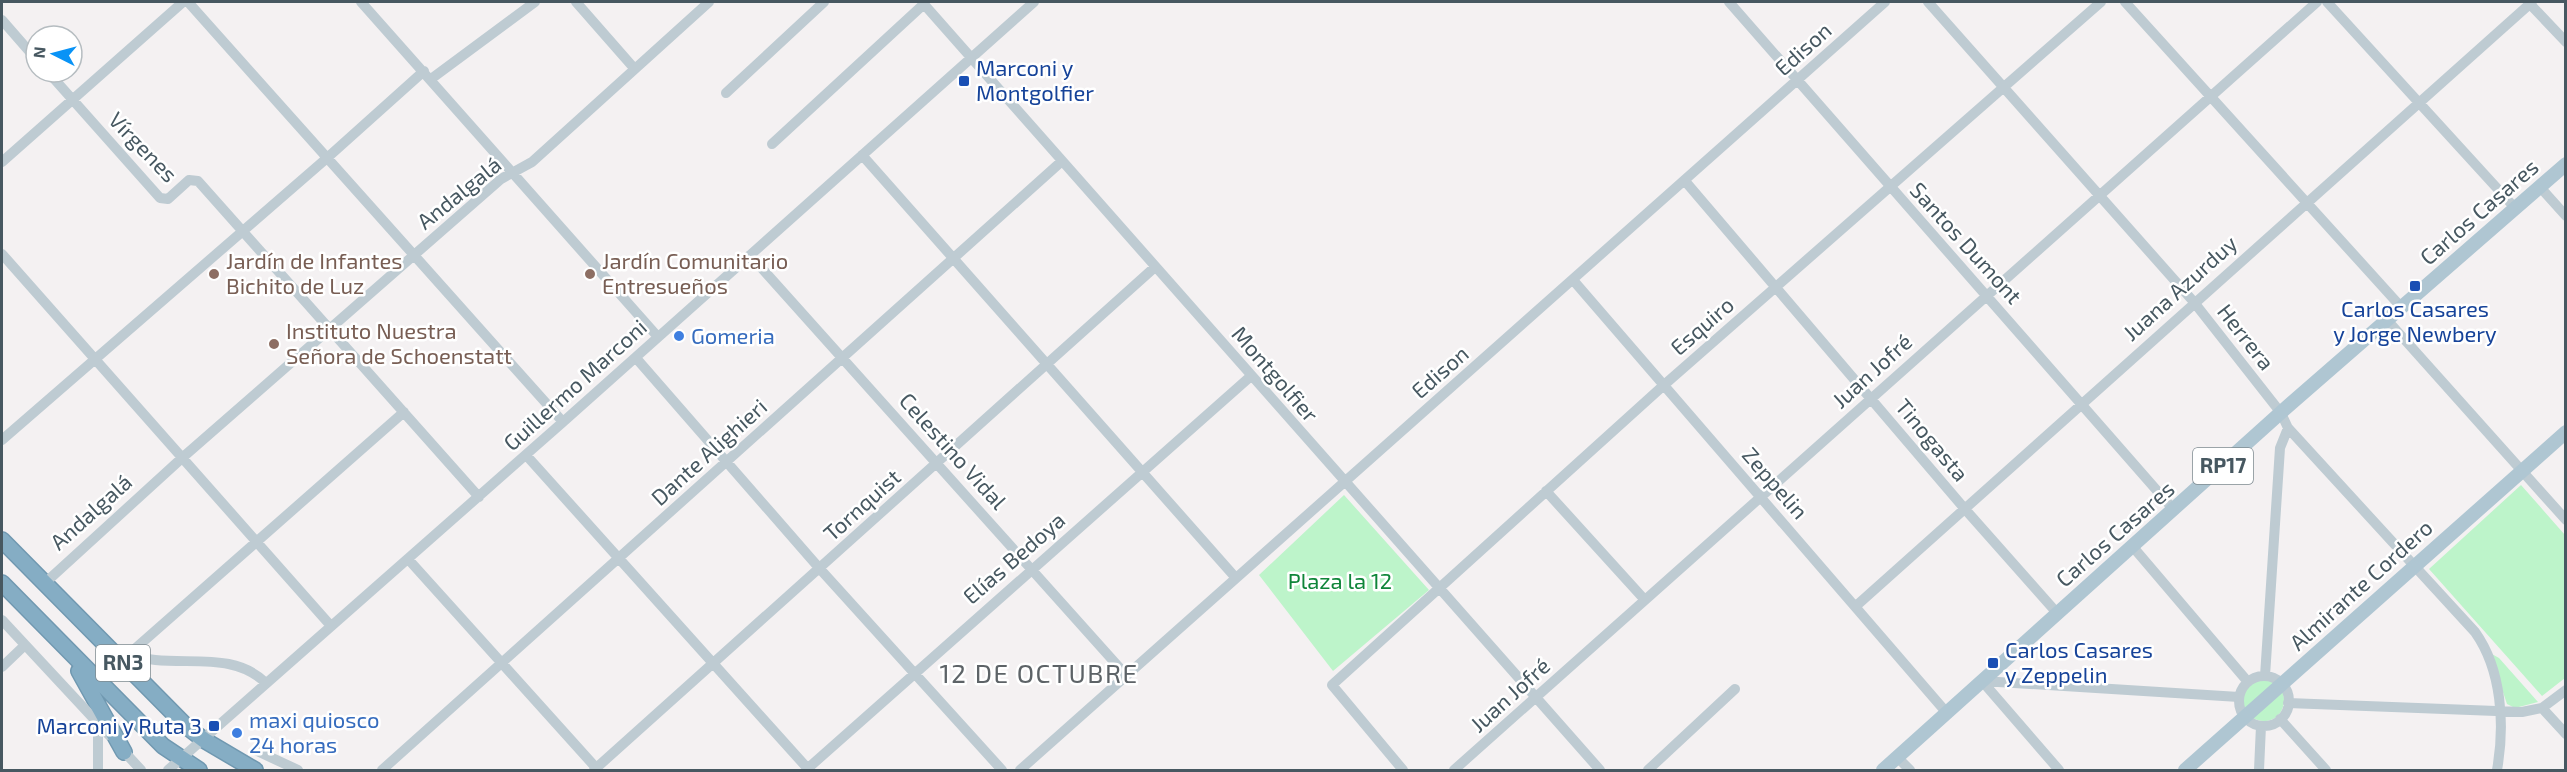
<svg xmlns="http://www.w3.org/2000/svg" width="2567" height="772" font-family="'Exo 2',sans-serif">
<rect width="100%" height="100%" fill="#f4f1f2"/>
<path fill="#bdf4ca" d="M2521,485L2565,535V678L2542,696L2429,569Z
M1344,495L1429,590L1333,671L1259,575Z
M2490,653L2499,658L2538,702L2515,708L2507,704Z
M2265,678L2278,684L2246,712C2237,695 2246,679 2265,678Z
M2281,688C2292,710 2271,731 2249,716Z"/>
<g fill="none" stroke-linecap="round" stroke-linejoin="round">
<defs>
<path id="highway" d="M2,540L186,726L204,740L255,770
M2,583L163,746L199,770
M79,671L124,752"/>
</defs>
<use href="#highway" stroke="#7098b0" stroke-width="18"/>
<path stroke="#becbd2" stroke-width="10" d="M188,2L563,422
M361,2L658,337
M576,2L633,67
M922,2L1600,770
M1729,2L2174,510
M1928,2L2193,301L2281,413L2288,428L2475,632C2502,670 2505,725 2497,770
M2125,2L2402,308
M2327,2L2516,209
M2528,2L2566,42
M2,20L36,59
M48,72L160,198L168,199L189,180L198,181L479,497
M431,79L535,2
M726,93L824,2
M772,144L924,4
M862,155L1235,577
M2,162L183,2
M1685,181L1964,508L2057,613
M2540,187L2566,216
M2,254L331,626
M750,255L1126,675
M1573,280L1946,712
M2388,321L2566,520
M636,358L820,569L1002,770
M2,440L327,158L424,71
M526,455L809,770
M1546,491L1644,599
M2133,547L2248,682
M408,559L598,770
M45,583L182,458L501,179L532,162L709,2
M1856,606L2532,2
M2,620L109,735
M126,653C171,672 228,646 266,683
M129,654L404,412
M2,667L25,645
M2265,676L2280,448L2288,428
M2239 701a25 25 0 1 1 50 0a25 25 0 1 1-50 0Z
M1982,681L2239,697
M1982,681L2059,770
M2288,703L2522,712L2542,708L2566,690
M2542,708L2566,734
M2280,719L2326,770
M119,746L141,770
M255,750L298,770
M1898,758L1910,770
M98,770V723
M168,770L563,422L1034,2
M382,770L1062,161
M594,770L1155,267
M806,770L1251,376
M1020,770L1885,2
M1403,770L1332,685L1664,385L2101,2
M1454,770L2317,2
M1648,770L1735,689
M2259,770L2261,726"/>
<path stroke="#afc6d2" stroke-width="14" d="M1883,770L2287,407L2566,164
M2185,770L2566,432"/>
<use href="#highway" stroke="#85adc4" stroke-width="15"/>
</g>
<g fill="#1a4fb4" stroke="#fff" stroke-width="2">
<rect x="958" y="75" width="12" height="12" rx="3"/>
<rect x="2409" y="280" width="12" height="12" rx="3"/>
<rect x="1987" y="657" width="12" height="12" rx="3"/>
<rect x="208" y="720" width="12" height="12" rx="3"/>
</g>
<g fill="#8d6e63" stroke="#fff" stroke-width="2">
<circle cx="214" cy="274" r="6"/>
<circle cx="590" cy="274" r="6"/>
<circle cx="274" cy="344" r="6"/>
</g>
<g fill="#3f7fe0" stroke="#fff" stroke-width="2">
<circle cx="679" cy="336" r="6"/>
<circle cx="237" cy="733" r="6"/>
</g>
<g text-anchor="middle" stroke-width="5" stroke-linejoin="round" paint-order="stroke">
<g fill="#fff" stroke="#7e8a90" stroke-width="1.5">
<rect x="2193" y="448" width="60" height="36" rx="4.5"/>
<rect x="96" y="645" width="54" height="36" rx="4.5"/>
</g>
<g font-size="21" font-weight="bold" fill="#475861">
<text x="2223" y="473">RP17</text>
<text x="123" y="670">RN3</text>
</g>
<g font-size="22" fill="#475861" stroke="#fff">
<text transform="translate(1803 49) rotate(-42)" y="8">Edison</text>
<text transform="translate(143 147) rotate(46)" y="8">Vírgenes</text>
<text transform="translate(459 193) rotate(-39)" y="8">Andalgalá</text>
<text transform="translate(2479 212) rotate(-41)" y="8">Carlos Casares</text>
<text transform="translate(1966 243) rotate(48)" y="8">Santos Dumont</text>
<text transform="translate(2180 288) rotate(-42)" y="8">Juana Azurduy</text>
<text transform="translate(1702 326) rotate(-41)" y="8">Esquiro</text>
<text transform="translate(2246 337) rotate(52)" y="8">Herrera</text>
<text transform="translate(1872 371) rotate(-42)" y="8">Juan Jofré</text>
<text transform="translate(1440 372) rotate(-41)" y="8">Edison</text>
<text transform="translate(1275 374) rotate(49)" y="8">Montgolfier</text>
<text transform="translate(575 385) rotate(-42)" y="8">Guillermo Marconi</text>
<text transform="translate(1932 440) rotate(50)" y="8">Tinogasta</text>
<text transform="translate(953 451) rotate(48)" y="8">Celestino Vidal</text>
<text transform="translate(709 452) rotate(-42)" y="8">Dante Alighieri</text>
<text transform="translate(1775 483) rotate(49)" y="8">Zeppelin</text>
<text transform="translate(862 505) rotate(-42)" y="8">Tornquist</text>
<text transform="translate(91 512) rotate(-42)" y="8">Andalgalá</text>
<text transform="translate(2115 534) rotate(-41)" y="8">Carlos Casares</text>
<text transform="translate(1014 558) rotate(-41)" y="8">Elías Bedoya</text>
<text transform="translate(2361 585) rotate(-42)" y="8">Almirante Cordero</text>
<text transform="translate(1510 695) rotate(-42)" y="8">Juan Jofré</text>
</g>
<g font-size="22" fill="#164399" stroke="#fff" text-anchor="start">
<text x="976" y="76">Marconi y<tspan x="976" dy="25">Montgolfier</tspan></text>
<text x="2415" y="317" text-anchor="middle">Carlos Casares<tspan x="2415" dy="25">y Jorge Newbery</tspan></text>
<text x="2005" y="658">Carlos Casares<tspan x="2005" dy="25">y Zeppelin</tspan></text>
<text x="202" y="734" text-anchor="end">Marconi y Ruta 3</text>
</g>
<g font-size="22" fill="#785e54" stroke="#fff" text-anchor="start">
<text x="226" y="269">Jardín de Infantes<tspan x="226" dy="25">Bichito de Luz</tspan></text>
<text x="602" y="269">Jardín Comunitario<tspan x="602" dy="25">Entresueños</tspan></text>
<text x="286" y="339">Instituto Nuestra<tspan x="286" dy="25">Señora de Schoenstatt</tspan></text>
</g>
<g font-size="22" fill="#366cbe" stroke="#fff" text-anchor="start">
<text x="691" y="344">Gomeria</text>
<text x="249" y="728">maxi quiosco<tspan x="249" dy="25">24 horas</tspan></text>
</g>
<g font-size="22" fill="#0f8539" stroke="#fff">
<text x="1340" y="589">Plaza la 12</text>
</g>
<g font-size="26" letter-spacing="1.5" fill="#5d6367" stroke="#fff">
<text x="1039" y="683">12 DE OCTUBRE</text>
</g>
</g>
<rect width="2567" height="772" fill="none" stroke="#475861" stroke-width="6"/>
<g transform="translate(54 54) rotate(276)"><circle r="28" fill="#ffffff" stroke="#b5bcc0" stroke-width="1.5"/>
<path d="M0-4.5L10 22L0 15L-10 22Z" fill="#0993f6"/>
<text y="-9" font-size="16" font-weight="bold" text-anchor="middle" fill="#475861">N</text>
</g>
</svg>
